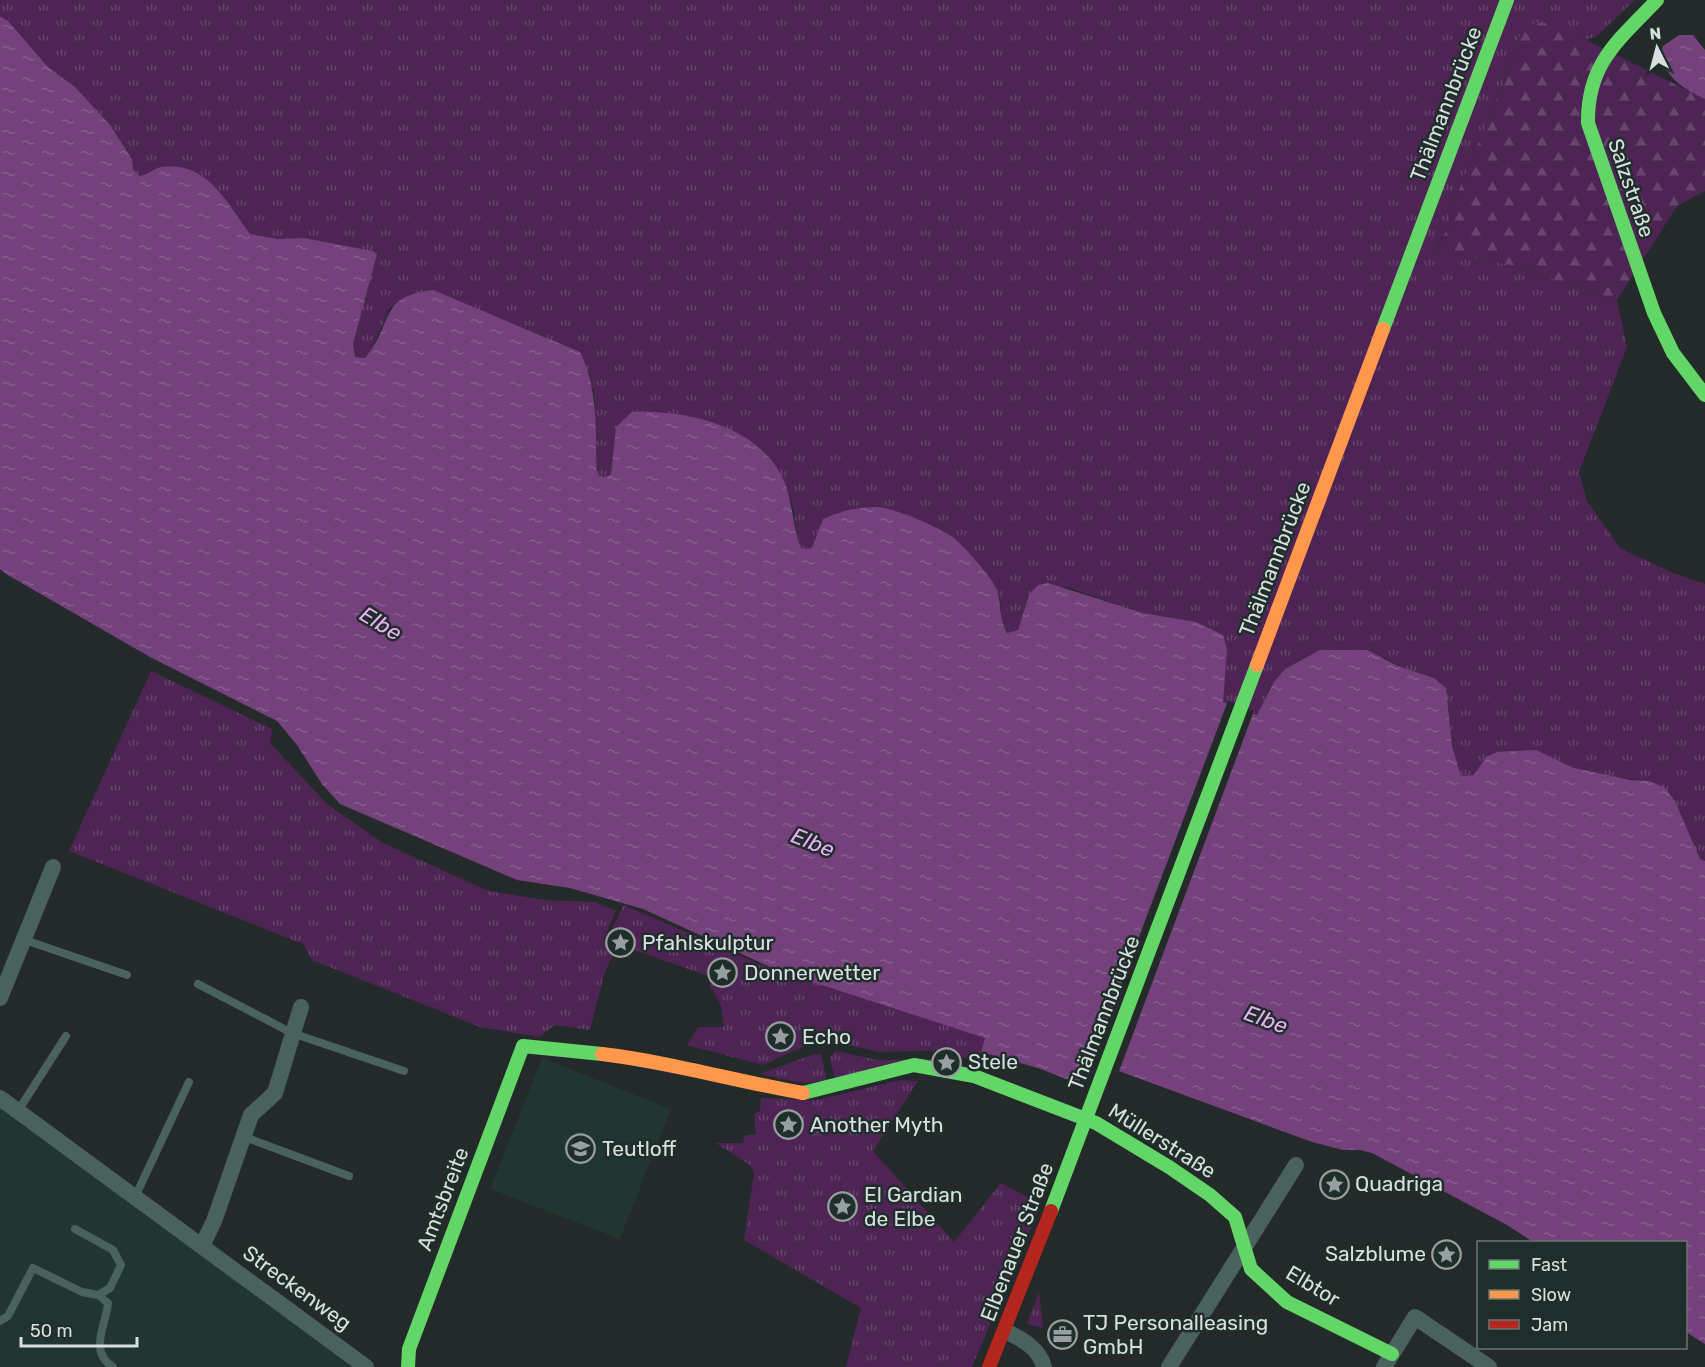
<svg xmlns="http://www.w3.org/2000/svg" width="1705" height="1367" font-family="Rubik,sans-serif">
<defs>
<pattern id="grass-tufts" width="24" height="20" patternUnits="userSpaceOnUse" patternTransform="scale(1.5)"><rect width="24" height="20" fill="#4e2455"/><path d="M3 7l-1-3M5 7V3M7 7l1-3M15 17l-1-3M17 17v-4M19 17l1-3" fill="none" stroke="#67446d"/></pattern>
<pattern id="forest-firs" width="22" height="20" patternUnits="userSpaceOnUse" patternTransform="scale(1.5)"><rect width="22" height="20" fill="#4e2455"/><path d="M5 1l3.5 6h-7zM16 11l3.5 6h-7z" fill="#67446d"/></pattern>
<pattern id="water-ripples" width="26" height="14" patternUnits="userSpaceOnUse" patternTransform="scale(1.5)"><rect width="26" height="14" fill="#74417c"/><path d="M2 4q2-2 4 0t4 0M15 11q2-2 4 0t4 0" fill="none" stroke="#875c8e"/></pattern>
</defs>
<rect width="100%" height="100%" fill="#242a29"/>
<path fill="#213531" d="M542,1058L671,1109L620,1239L490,1189Z
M0,1104L321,1344L352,1367H0Z"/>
<path fill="url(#grass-tufts)" d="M0,0H1635L1597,36L1586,40L1577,34L1521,31L1517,49L1454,202L1448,228L1435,249L1511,265L1617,300L1627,347L1579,472L1587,501L1620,548L1673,573L1705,584V861L1700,860L1675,801L1649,781L1607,776L1574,768L1558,760L1486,757L1474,775L1461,776L1452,746L1446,688L1434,678L1398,666L1384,657L1299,662L1285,669L1274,682L1257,715L1222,702L1196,622L1143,613L1066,587L1029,595L1018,630L1007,633C998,615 1003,611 999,596C993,574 967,553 951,536L802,549C794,538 797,521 793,508C788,488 779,473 768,456L616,427L611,474L605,477L597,475L594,390L546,337L482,312L390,307L372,349L365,358L355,357L353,344L377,254L373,251L304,238L278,239L250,234C228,204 207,160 161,167C154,168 148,175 140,176L133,170L132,159L110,125L75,87L48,67L8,21L0,16Z
M151,671L272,729L270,743L327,804L383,843L488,891L545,900L595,902L616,911L603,940L615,949L604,975L590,1030L555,1025L539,1037L480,1027L312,960L303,944L69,851Z
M624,905L759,964L992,1036L979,1064L947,1050L880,1052L820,1039L763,1065L687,1045L698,1027H724L721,1005L710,986L711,977L606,940Z
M835,1051L878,1060L945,1059L957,1062L835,1079L830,1058Z
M814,1054H821L827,1081L803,1083L760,1074Z
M900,1080L918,1081L873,1151L954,1242L1001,1183L1041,1204L972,1367H846L861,1308L744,1240L754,1173L750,1165L716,1143H743L744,1136L756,1134L754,1114L760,1111L761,1098L817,1100Z
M1039,1292L1043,1328L1027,1324Z"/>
<path fill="url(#forest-firs)" d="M1535,23H1560L1586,40L1705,99V191L1677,206L1617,300L1511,265L1435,250L1448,228L1454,202L1517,49L1521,31Z"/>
<path fill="url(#water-ripples)" d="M0,16L8,21L48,67L75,87L110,125L132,159L133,170L140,176C148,175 154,168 161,167C207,160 228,204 250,234L278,239L304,238L373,251L377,254L353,344L355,357L365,358C394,325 377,296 433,290L580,352C599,390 595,434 597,475L605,477L611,474L616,427L632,412C688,410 761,426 785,483C792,501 795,539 802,549L812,548L823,519C841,511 858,507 877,507C894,508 936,526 951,536C962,543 987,573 994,584C1003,600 997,614 1007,633L1018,630L1029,595L1038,585L1048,583L1143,613L1196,622L1223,635L1227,649L1223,702L1257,715L1274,682L1285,669L1320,650H1367L1398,666L1434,678L1446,688L1452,746L1461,776L1474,775L1486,757L1497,752L1536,750L1574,768L1631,780L1649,781L1664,787L1675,801L1700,859L1705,861V1344L1686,1332V1242H1533L1507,1225L1372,1153L1360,1150H1343L1312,1142L1086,1059L1079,1084L1038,1068L981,1052L985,1038L779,971L643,909L570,888L517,880L340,804L322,784L297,745L277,721L150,657L6,574L0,569Z
M1679,35H1693L1705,50V99C1682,88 1667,79 1660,54L1663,46Z"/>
<path fill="#242a29" d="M1228,701L1254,711L1118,1074L1091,1064Z"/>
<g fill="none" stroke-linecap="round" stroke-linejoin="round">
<path stroke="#49625d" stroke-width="8" d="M25,940L127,975
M198,984L292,1033L404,1071
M18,1111L66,1036
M242,1136L349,1176
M135,1197L189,1082
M98,1295L108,1303C106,1325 88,1352 113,1367
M0,1321L8,1316L33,1268L82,1292L98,1295L110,1288L121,1265L113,1250L75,1229"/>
<path stroke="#49625d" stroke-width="16" d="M0,998L53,867
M0,1098L366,1367
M202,1246L214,1221L251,1115L275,1093L301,1007
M1005,1331C1022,1339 1039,1348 1044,1367
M1169,1367L1296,1165
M1384,1367L1415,1317L1489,1367"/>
<path stroke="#63d668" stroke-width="14" d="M1657,0C1619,40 1587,63 1588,123L1654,313L1673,353L1705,395
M1383,329L1507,0
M803,1093L914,1065L974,1076L1096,1123L1169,1167L1210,1195L1235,1217L1251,1269L1287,1302L1392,1354
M1051,1211L1257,665
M408,1367L409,1349L523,1046L602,1054"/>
<path stroke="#ff974d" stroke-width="14" d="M1257,665L1383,329
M602,1054C670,1062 735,1081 803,1093"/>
<path stroke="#b3261e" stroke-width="14" d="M989,1367L1051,1211"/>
</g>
<defs>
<symbol id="sight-ring" viewBox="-11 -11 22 22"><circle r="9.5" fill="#202e2b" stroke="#98a09f" stroke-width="1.5"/><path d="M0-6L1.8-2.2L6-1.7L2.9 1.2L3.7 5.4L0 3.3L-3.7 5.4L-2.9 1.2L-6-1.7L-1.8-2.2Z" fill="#98a09f"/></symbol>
<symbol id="school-ring" viewBox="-11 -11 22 22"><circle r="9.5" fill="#202e2b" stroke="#98a09f" stroke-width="1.5"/><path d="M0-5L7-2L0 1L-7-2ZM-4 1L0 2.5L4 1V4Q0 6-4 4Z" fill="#98a09f"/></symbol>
<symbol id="office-ring" viewBox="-11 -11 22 22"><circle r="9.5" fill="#202e2b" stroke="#98a09f" stroke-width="1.5"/><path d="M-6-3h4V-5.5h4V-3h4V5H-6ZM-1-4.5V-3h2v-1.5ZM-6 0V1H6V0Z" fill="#98a09f"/></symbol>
</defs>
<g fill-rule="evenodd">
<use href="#sight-ring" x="604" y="926" width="33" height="33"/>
<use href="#sight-ring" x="706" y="956" width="33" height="33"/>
<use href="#sight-ring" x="764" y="1020" width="33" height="33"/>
<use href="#sight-ring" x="930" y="1046" width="33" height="33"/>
<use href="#sight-ring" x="772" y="1108" width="33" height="33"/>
<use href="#school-ring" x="564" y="1132" width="33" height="33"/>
<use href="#sight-ring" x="1318" y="1168" width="33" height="33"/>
<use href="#sight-ring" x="826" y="1190" width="33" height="33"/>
<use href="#sight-ring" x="1430" y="1238" width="33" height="33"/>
<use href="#office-ring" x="1046" y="1318" width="33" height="33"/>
</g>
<g text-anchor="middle" stroke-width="5" stroke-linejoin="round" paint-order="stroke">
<g font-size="21" fill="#d7e0de" stroke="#202e2b">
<text transform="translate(1446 104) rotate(-69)" y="7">Thälmannbrücke</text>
<text transform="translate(1631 188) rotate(71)" y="7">Salzstraße</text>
<text transform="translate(1275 559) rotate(-69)" y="7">Thälmannbrücke</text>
<text transform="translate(1104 1013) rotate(-69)" y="7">Thälmannbrücke</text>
<text transform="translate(1162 1141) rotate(32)" y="7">Müllerstraße</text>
<text transform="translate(443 1199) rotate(-69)" y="7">Amtsbreite</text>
<text transform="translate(1017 1242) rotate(-69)" y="7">Elbenauer Straße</text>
<text transform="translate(1313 1286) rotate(31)" y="7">Elbtor</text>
<text transform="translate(297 1288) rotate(36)" y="7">Streckenweg</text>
</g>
<g font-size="21" fill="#d7e0de" stroke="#202e2b" text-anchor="start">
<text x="642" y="950">Pfahlskulptur</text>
<text x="744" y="980">Donnerwetter</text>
<text x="802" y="1044">Echo</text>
<text x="968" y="1069">Stele</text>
<text x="810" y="1132">Another Myth</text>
<text x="602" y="1156">Teutloff</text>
<text x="1355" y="1191">Quadriga</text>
<text x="864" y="1202">El Gardian<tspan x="864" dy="24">de Elbe</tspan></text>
<text x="1426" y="1261" text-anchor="end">Salzblume</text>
<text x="1083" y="1330">TJ Personalleasing<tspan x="1083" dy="24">GmbH</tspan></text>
</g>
<g font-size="22" font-style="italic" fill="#eeaef7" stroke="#202e2b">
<text transform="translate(381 623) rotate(31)" y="8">Elbe</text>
<text transform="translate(813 842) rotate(22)" y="8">Elbe</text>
<text transform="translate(1266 1019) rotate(20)" y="8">Elbe</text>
</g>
</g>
<rect x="1477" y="1241" width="210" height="108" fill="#202e2b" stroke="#697573" stroke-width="1.5"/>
<rect x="1489" y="1260" width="30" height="9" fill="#63d668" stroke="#697573" stroke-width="1.5"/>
<text x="1531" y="1271" font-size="18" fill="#d7e0de">Fast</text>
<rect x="1489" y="1290" width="30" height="9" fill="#ff974d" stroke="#697573" stroke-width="1.5"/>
<text x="1531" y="1301" font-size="18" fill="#d7e0de">Slow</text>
<rect x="1489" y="1320" width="30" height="9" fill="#b3261e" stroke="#697573" stroke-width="1.5"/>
<text x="1531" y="1331" font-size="18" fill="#d7e0de">Jam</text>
<g transform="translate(1657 48) rotate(354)" stroke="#202e2b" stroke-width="4.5" paint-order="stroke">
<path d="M0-4.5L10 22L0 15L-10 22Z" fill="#d7e0de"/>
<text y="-9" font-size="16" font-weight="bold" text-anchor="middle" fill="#d7e0de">N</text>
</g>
<path d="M21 1337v9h116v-9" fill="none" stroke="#d7e0de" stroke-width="3"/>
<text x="30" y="1337" font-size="18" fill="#d7e0de" stroke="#202e2b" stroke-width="4.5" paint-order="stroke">50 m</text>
</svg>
